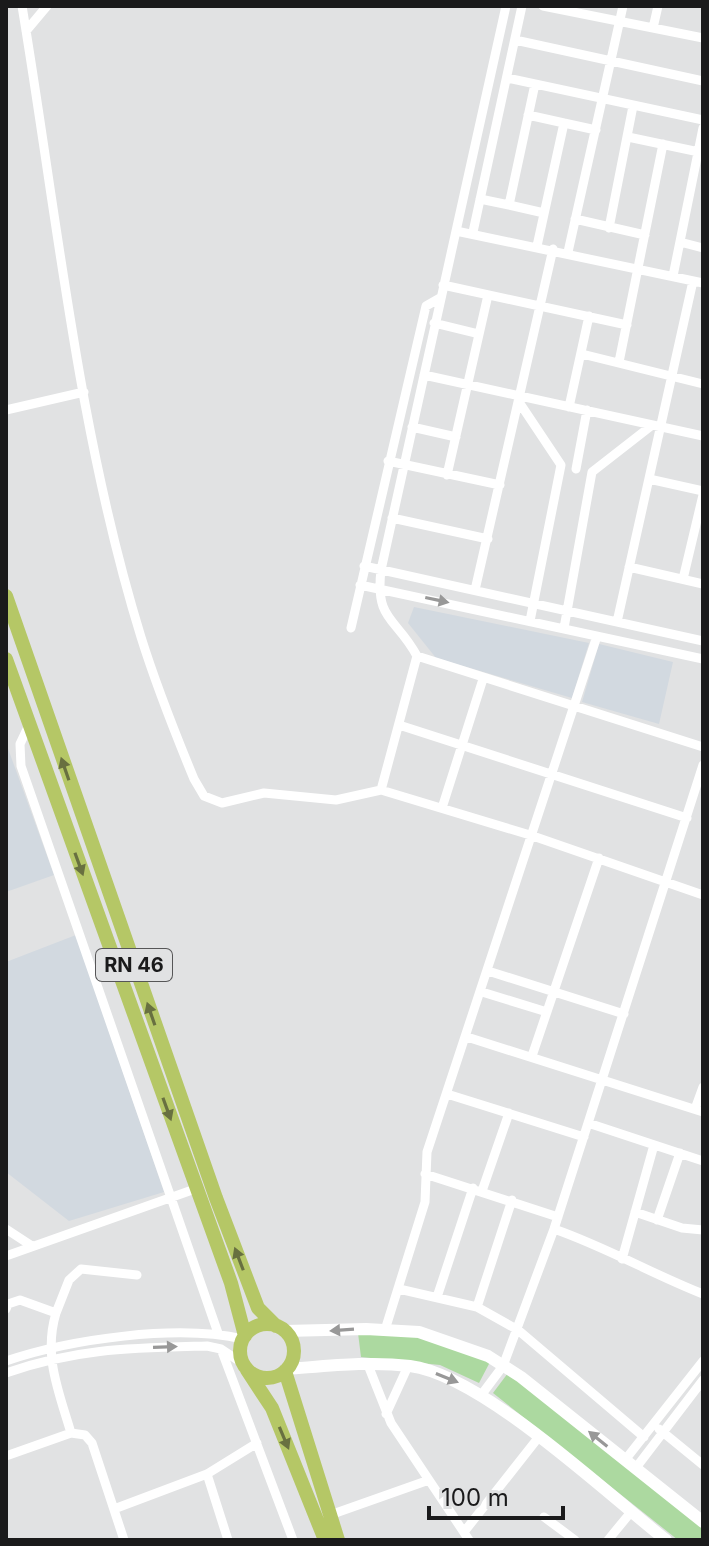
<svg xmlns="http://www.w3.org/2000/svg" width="709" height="1546" font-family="Inter,sans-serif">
<rect width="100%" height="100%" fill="#e1e2e3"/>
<path fill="#d2d9e0" d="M414,607L589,643L572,698L436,658L408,623Z
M599,644L673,662L659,724L582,702Z
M6,743L54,875L6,892Z
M76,935L164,1192L69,1221L6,1172V962Z"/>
<path fill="#acd9a0" d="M358,1333L414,1336L490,1362L479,1383L440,1365L361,1357Z
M508,1373L703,1528V1540H678L493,1393Z"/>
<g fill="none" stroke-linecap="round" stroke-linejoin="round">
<path stroke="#fff" stroke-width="9" d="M22,6C57,216 78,433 141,637C156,685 175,733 194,779L204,796L222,803L264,793L336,800L381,790
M543,6L703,38
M653,28L658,6
M26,31L47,6
M515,40L703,81
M507,78L703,120
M535,84L509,205L544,213
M528,115L564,123L537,246
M564,123L596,130
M628,137L699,152
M480,199L509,205
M575,219L645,235
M609,228L633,106
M456,231L506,6
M473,232L522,6
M680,242L703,248
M568,252L623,6
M673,276L703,128
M703,283L456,231L381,570C375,621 396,617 417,656L381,790L530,835L703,895
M443,285L627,325
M434,323L479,334
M582,354L703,384
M619,362L663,144
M424,375L703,436
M519,402L561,465L530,621
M569,407L589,316
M6,410L84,392
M412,427L456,437
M388,461L500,485
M576,469L587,410
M447,475L488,295
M649,479L703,491
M392,518L488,539
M364,566L703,641
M629,567L703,584
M683,579L703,495
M360,585L703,659
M475,590L553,249
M617,622L693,281
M351,628L426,306L440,298
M564,628L592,472L651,426
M417,656L703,747
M29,725L20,744L21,766L218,1333
M399,725L687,818
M442,808L483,679
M488,971L624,1014
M482,992L547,1012
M467,1037L703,1112
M532,1056L599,858
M447,1094L584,1137
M695,1109L703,1087
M588,1123L703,1161
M425,1174L558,1217
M482,1191L509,1113
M635,1212L682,1228L703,1230
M657,1220L680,1153
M6,1229L32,1246
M554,1229C606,1247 652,1274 703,1294
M6,1256L195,1189
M622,1259L654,1145
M399,1289L477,1307L518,1330L644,1437
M437,1297L473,1188
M477,1307L512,1200
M6,1309L8,1304L20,1300L56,1313L69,1280L81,1269L137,1275
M56,1313C43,1356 59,1392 71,1433
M385,1330L425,1202L427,1152L597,636
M221,1349L293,1540
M6,1361C71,1339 177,1324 243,1339
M368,1365L391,1423L469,1540
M6,1373C77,1348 133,1348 207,1346L221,1349L242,1363
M482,1394L503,1366L554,1229L703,765
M386,1414L408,1366
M659,1429L703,1465
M6,1456L71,1433L85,1435L92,1443L124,1540
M625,1460L703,1361
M635,1469L703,1380
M207,1474L228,1540
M114,1509L207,1474L257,1443
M330,1515L429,1480
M544,1517L575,1540
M464,1532L538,1438
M608,1540L631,1512"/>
<path stroke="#fff" stroke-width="12" d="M285,1331L366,1329L419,1332L488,1356L521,1377L703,1522
M287,1369C328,1366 369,1361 410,1366C482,1375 606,1493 666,1540"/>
<path stroke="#b5c766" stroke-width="14" d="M6,596L216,1198L258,1308L276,1326
M6,659L231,1283L245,1336
M240 1351a27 27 0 1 1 54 0a27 27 0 1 1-54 0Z
M247,1370L272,1408L325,1540
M285,1371L338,1540"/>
</g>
<defs><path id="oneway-solid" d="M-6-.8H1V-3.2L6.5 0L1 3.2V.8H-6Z" transform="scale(2)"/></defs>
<g fill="#989898">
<use href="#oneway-solid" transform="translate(437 600) rotate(12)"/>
<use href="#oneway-solid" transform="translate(342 1330) rotate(176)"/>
<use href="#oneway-solid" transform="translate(165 1347) rotate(-2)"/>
<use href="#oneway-solid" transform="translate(447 1378) rotate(22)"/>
<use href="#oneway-solid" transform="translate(598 1439) rotate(-141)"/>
</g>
<g fill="#687040">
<use href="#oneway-solid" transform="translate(65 769) rotate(-109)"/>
<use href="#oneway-solid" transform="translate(79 864) rotate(70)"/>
<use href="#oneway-solid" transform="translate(151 1014) rotate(-109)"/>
<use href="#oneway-solid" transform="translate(167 1109) rotate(70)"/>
<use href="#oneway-solid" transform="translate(239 1259) rotate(-111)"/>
<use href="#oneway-solid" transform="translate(284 1438) rotate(67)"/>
</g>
<g text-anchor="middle" stroke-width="8" stroke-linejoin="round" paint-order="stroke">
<rect fill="#e1e2e3" stroke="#565657" stroke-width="2" x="96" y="949" width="76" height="32" rx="6"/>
<g font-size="20" font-weight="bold" fill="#1a1a1b">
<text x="134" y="972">RN 46</text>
</g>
</g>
<rect width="709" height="1546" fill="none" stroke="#1a1a1b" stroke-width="16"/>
<path d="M429 1506v12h134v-12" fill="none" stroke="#1a1a1b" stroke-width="4"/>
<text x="441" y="1506" font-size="24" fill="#1a1a1b" stroke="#e1e2e3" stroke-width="6" paint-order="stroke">100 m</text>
</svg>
